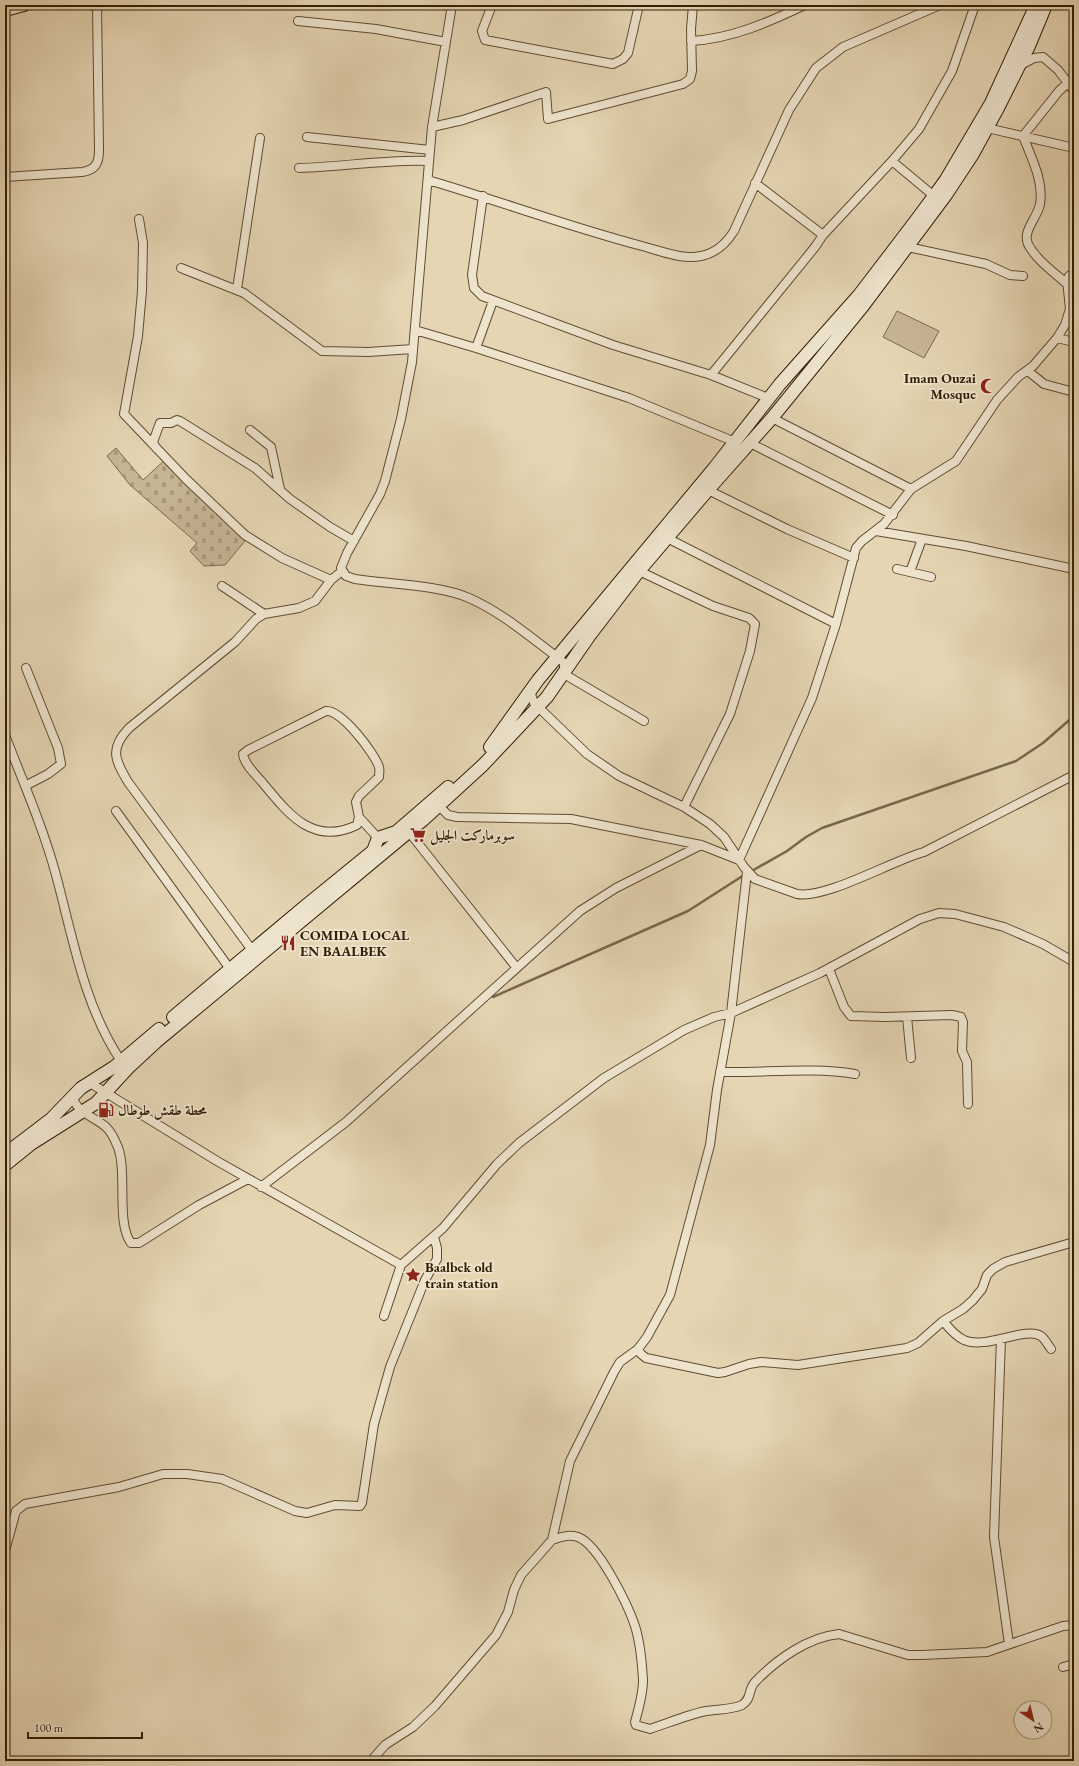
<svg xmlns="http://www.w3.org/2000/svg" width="1079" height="1766" font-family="'EB Garamond',Amiri,serif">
<defs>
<pattern id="cemetery-stones" width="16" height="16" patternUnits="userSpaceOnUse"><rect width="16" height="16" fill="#c7b696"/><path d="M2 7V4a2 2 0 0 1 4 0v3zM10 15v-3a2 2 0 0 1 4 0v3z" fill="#ab9c80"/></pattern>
</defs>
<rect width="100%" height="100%" fill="#e5d5b3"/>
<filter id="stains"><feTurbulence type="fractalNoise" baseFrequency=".005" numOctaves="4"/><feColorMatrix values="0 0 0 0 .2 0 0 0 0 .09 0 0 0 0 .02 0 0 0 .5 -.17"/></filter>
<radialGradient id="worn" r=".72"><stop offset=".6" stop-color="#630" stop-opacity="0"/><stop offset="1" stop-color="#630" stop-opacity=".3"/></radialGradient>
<path fill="url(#cemetery-stones)" stroke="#7d6a4e" d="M116,448L143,480L166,459L245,541L225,565L204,566L190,551L197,543L130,485L107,456Z"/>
<path fill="#c7b696" stroke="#7d6a4e" d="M897,311L939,331L924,358L883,337Z"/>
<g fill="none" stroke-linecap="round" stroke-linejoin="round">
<path stroke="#79674a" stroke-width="2.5" d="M750,872L787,851L806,837L822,828L1016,761L1043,743L1074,716
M493,997L688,911L744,875"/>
<defs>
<path id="street" d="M452,5L432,127L412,362L401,419L385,481L380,494L347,553L341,568L346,576L355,579C388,584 440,585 469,598C501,612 529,636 557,657L563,662L566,672
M492,5L482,31L485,40L613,64L623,59L628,53L639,5
M298,21L376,29L446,42
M691,41C731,39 769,22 805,5
M1019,66L1034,58L1043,57L1058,70L1074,91
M432,127L463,120L546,92L548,119L683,84L690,79L692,71L691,29L693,5
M987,128L1074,148
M1023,136C1031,157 1044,181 1040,204C1038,217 1022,231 1028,244C1036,260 1054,272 1067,284
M1023,136L1059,91L1074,77
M307,137L430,150
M892,161L934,196
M299,168C343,167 386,159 429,161
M5,177L82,172C95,170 99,164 99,150L97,5
M428,180C499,201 570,227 642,246C661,251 682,260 701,256C716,253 726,244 734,231L789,110L816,68L843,47L940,5
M755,183L823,235
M483,196L472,275L474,288L482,296L613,345L711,375L768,398
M139,219L143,243L142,291L138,336L124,414L186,479L245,535L282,558L331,580
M908,247L986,264L1010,275L1023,276
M181,268L244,293L322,351L368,352L413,349
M237,289L260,138
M415,330L476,348L629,398L735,442
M1057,338L1074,342
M476,348L493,301
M1028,371L1044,384L1074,392
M711,375L815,247L823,235L892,161L919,129L952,71L975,5
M772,418L911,489
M250,430L271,447L280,489
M750,443L893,515
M156,448L153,442L160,423H171L177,420L180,421L255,468L290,499L330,527L354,541
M708,490L787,529L854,558
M876,531L966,546L1074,569
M667,538L836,624
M897,569L931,577
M639,571L713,606L749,618L755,624L750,651L730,714L684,807
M910,572L922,539
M222,586L264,614
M564,674L644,721
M530,691L534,703L587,754L619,776L684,807L710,824L724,837L744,867L755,879L797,894C827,899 891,861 924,852L1074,775
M5,735C23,782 43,827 56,875C73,938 84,1006 121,1061
M25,786L48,774L61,764L58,748L26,668
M439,806L448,815L457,817L571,819L701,845L739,860L812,698L836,624L856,548L862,541L884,524L911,489L956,461L997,400L1018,377L1033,366L1057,338L1065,325L1070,309L1067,280L1069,276L1074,273
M116,811L230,969
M359,817L357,825C312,847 287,812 262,782C256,775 244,764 243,754L248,750L326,711C341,709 375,754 379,767C380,770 379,773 379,777L359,796L356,802L359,817L378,838
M409,832L516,967
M252,950L128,782C115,760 109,749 129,728L235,642L256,619L264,614L299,608L315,601L331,580L342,571
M829,969L844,1007L851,1016L885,1017L952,1015L961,1017L963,1022L962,1051L967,1062L968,1104
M907,1017L911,1058
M720,1072C765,1073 811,1067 855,1074
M90,1083L217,1161L401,1265
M73,1096C74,1111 96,1118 106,1127C110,1131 114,1138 116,1143C129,1166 115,1222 131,1243H139L199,1205L248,1179
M261,1187L346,1122L580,911L616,888L701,845
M384,1316L401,1265L443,1228L497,1164L519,1143L604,1078L684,1030L714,1017L731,1013L820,973L920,919L939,913L955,914L1004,927L1043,944L1074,962
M943,1321C949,1328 955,1336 964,1340C985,1350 1025,1326 1041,1336C1045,1339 1048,1345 1051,1349
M1001,1339L994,1537L1009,1644
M638,1349L641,1354L646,1358L718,1373L725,1372L749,1364L761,1362L798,1365L907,1348L918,1343L943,1321L963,1309L973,1300L982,1289L987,1275L993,1269L1005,1262L1074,1242
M552,1540C561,1537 569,1534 578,1537C599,1545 628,1605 635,1626C640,1642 642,1662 643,1680C643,1694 639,1708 635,1722L636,1725L650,1729C668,1723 687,1715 706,1711C718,1709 731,1710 742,1705C752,1699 748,1689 755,1682C776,1660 808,1637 839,1634L908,1655H923L987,1652L1063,1626L1074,1625
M5,1551L16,1511L25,1504L119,1487L163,1474H187L222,1479L295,1511L307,1513L335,1505L360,1506L362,1503L374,1424L390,1367L425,1280L437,1259V1248L434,1237
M1063,1667L1074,1664
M371,1761L385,1745L413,1727L435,1706L496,1635L508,1612L514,1590L521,1575L552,1540L570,1461L614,1372L620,1362L638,1349L647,1337L670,1295L710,1145L717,1090L731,1013L747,872"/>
<path id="secondary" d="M5,10L24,5
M490,747L538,680L715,467L780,384L859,295L917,219L945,181L991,103L1036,5
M173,1017L304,907L373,851L378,838L396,832L448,787
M5,1154L51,1119L81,1088L114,1067L159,1029
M5,1165L31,1144L96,1103L129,1067L156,1042L423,820L483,765L547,697L590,635L639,571L708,490L772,418L863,306L946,195L973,154L997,110L1029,46L1046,5"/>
</defs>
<use href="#street" stroke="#604c31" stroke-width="10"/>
<use href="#secondary" stroke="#331f06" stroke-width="14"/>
<use href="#street" stroke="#eee4ce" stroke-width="8"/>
<use href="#secondary" stroke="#eee4ce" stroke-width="12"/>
</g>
<defs>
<symbol id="mosque-bare" viewBox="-9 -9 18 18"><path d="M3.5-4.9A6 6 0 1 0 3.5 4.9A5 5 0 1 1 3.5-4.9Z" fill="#8f2418" stroke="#eee4ce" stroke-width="2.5" paint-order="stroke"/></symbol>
<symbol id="supermarket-bare" viewBox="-9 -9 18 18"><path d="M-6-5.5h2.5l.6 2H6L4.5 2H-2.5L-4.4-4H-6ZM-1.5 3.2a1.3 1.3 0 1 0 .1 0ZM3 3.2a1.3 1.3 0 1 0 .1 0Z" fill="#8f2418" stroke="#eee4ce" stroke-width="2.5" paint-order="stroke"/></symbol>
<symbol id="restaurant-bare" viewBox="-9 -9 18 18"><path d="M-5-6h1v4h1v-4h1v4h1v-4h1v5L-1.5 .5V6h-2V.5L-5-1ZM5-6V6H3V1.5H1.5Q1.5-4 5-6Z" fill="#8f2418" stroke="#eee4ce" stroke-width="2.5" paint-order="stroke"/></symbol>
<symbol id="fuel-bare" viewBox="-9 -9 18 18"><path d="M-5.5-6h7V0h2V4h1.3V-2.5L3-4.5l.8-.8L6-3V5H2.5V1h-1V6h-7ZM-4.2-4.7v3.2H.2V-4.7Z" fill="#8f2418" stroke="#eee4ce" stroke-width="2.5" paint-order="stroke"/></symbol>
<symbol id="sight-bare" viewBox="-9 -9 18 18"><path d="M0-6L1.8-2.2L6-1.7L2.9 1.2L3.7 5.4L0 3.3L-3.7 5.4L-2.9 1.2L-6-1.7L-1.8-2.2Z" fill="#8f2418" stroke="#eee4ce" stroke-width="2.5" paint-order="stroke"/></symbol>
</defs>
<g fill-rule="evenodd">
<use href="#mosque-bare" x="977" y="375" width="22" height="22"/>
<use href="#supermarket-bare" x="407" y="824" width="22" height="22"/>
<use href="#restaurant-bare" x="277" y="932" width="22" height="22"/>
<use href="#fuel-bare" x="95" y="1099" width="22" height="22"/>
<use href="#sight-bare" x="402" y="1264" width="22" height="22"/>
</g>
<g text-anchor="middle" stroke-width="3.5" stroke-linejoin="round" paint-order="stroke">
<g font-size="14" font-weight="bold" fill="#331f06" stroke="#eee4ce" text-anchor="start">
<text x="976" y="383" text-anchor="end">Imam Ouzai<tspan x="976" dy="16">Mosque</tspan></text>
<text x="430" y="840">سوبرماركت الجليل</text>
<text x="300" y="940">COMIDA LOCAL<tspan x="300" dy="16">EN BAALBEK</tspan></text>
<text x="118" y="1115">محطة طقش طوطال</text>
<text x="425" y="1272">Baalbek old<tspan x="425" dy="16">train station</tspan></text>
</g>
</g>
<rect width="1079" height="1766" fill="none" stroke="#e5d5b3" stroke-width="20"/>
<rect x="6" y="6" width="1067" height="1754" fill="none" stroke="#331f06" stroke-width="2"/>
<rect x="10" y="10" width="1059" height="1746" fill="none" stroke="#331f06"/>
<g transform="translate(1033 1720) rotate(145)"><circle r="19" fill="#eee4ce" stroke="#a3957e"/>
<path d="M0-3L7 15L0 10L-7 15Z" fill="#8f2418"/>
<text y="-6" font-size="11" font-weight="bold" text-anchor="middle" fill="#331f06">N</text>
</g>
<path d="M28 1732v6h114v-6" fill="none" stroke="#331f06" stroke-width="2"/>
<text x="34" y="1732" font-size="12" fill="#331f06" stroke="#eee4ce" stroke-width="3" paint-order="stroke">100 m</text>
<rect width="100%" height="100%" filter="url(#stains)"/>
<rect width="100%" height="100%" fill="url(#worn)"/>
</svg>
